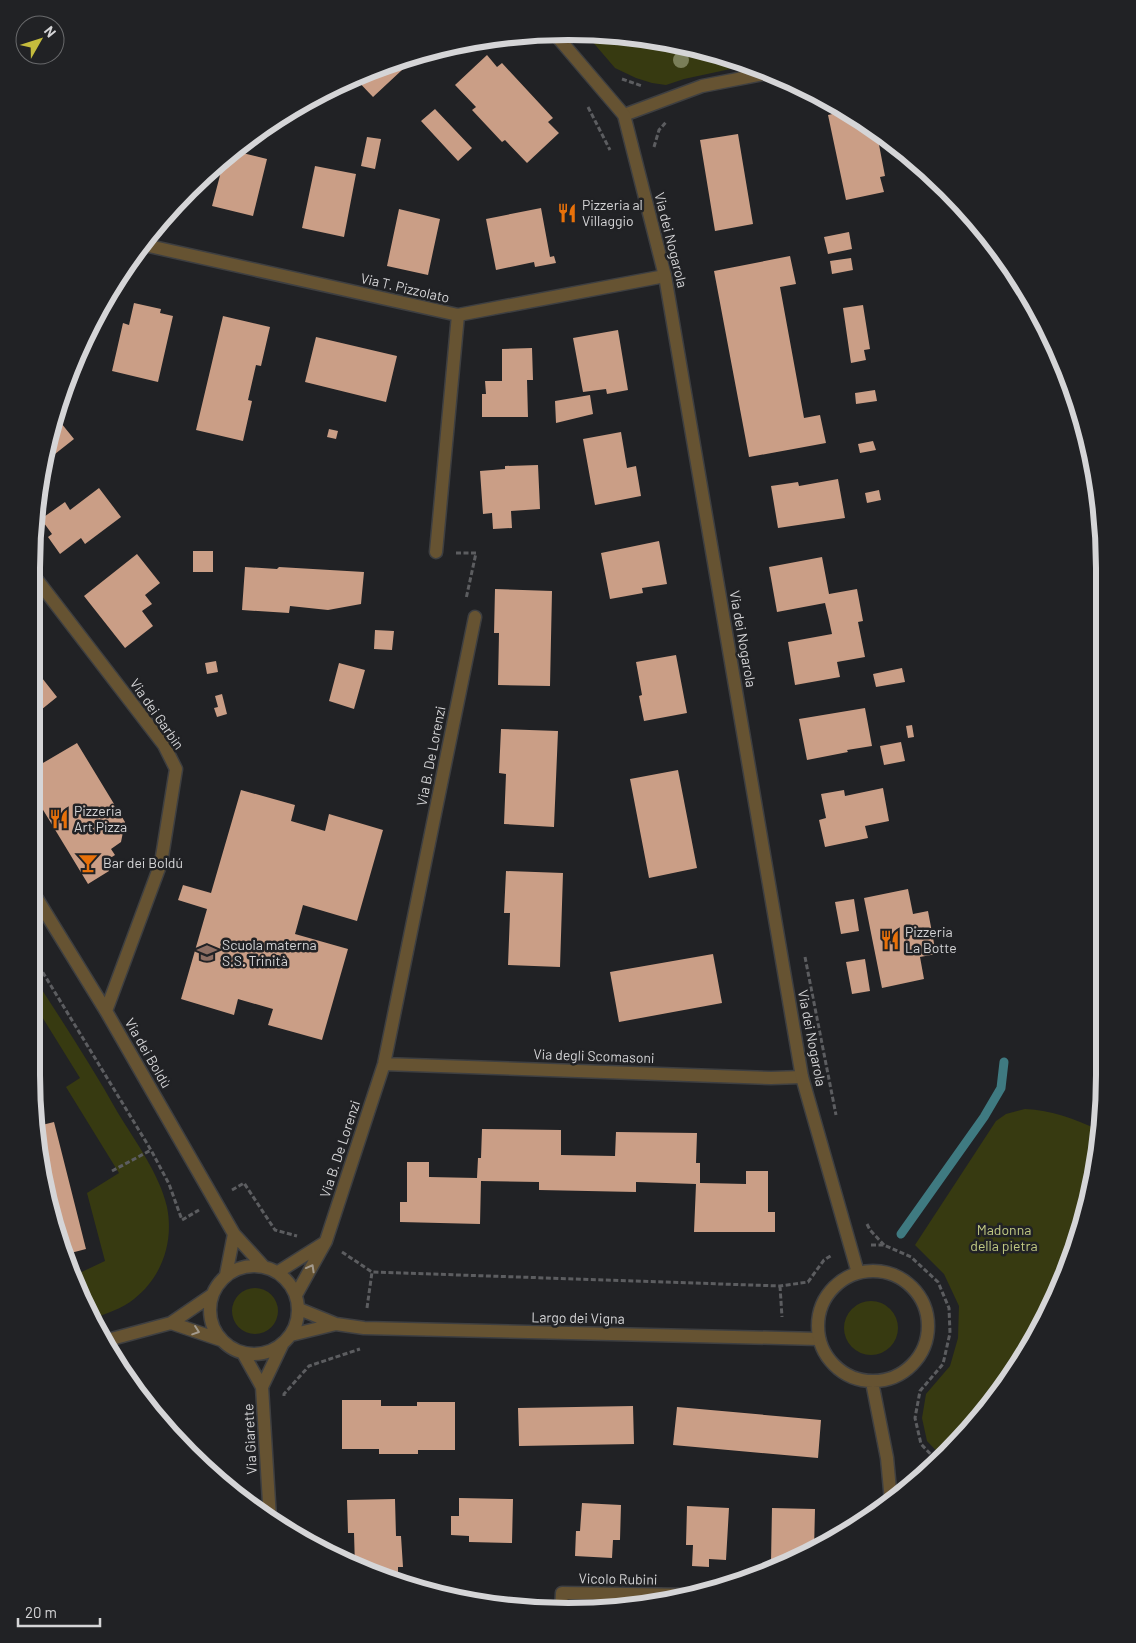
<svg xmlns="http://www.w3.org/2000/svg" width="1136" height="1643" font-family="Barlow,sans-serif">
<rect width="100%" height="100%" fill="#212225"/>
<path fill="#373a11" d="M585,33L673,42L749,65L684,79L666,85L652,83L636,78L615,68Z
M31,973C61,1019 91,1065 118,1113C135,1141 160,1175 167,1207C174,1242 162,1277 134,1299C122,1309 106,1313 93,1319L71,1277L105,1261L87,1193L119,1173L66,1087L80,1078L31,999Z
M1025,1109C1052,1110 1074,1119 1099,1130L1094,1180L1064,1281L1014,1373L943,1458L927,1441L922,1418L926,1394L950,1366L958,1338L959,1306L944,1274L915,1245L996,1121L1006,1114Z
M232 1311a23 23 0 1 1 46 0a23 23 0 1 1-46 0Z
M844 1328a27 27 0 1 1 54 0a27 27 0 1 1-54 0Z"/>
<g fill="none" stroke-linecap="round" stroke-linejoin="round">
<path stroke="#3f7a81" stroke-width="9" d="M901,1234L984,1117L1001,1088L1004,1062"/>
</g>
<path fill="#ca9e86" d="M487,55L497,67L502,63L553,118L548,122L559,133L527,163L505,140L502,142L472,110L476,107L455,85Z
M417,56L373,97L354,77L363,72Z
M435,109L472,148L458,161L421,121Z
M846,111L866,122L876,129L885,176L880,177L884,192L846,200L828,115Z
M738,134L753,224L715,231L700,140Z
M367,137L381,139L375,169L361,166Z
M234,151L267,159L253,216L212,206L224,160Z
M315,166L356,174L344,237L302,228Z
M541,208L550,257L554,256L556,263L535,267L534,262L496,270L486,219Z
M399,209L440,219L428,275L387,266Z
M849,232L852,249L828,254L824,237Z
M790,256L796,284L780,287L804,418L820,415L826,443L749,457L714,271Z
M851,258L853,270L832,274L830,261Z
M134,303L161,309L160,313L173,316L158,382L112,371L123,323L129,325Z
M863,305L870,349L864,350L866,360L851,363L843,308Z
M223,316L270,327L261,366L256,365L248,400L252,401L243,441L196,430Z
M618,330L628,390L607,394L606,389L583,392L573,338Z
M316,337L397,356L386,402L305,382Z
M532,348L533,380H527L528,417H482V394H486L485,381H502V349Z
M875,390L877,401L856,404L855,393Z
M590,395L593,414L556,423L555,401Z
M57,418L74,439L41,465L42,464Z
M329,429L338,431L336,439L327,437Z
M621,432L627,468L636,466L641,496L595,505L583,439Z
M873,441L876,450L860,453L858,444Z
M538,465L540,509L511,511L512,528L493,529L492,513L483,514L480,471L505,469V466Z
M838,479L845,518L778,528L771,486L798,482L799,486Z
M99,488L121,517L85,544L81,538L60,554L48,537L52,534L41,519L65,502L70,510Z
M879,490L881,500L867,503L865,493Z
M659,541L667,584L642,588L643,593L610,599L601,553Z
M193,551H213V572H193Z
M137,554L160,583L145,595L152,604L142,611L153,626L125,648L84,596Z
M822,557L829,594L857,589L863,621L858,622L865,657L837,662L840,677L795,685L788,642L832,634L829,620L825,603L777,612L769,567Z
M245,567L277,569L279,567L364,572L361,604L328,610L290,606L289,613L242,610Z
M495,589L552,591L550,686L498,685L499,633H494Z
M375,630L394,631L392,650L374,649Z
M676,655L687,713L644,721L639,696L642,695L636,662Z
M216,661L218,672L207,674L205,663Z
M339,663L365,670L354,709L329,701Z
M31,664L57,697L31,718Z
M902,668L905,682L876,687L873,674Z
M222,694L227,714L217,717L214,708L218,707L215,696Z
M865,708L872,746L847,750L848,752L807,760L799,719Z
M912,725L914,737L908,738L906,726Z
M501,729L558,731L554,827L504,824L506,774L499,773Z
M901,742L905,761L884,765L880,746Z
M77,743L125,822L121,842L111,849L115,855L104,862L109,871L88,884L31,790V770Z
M678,770L697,868L649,878L630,779Z
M883,788L889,821L865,826L868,838L825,847L819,820L826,818L821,794L844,790L845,796Z
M241,790L295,805L291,821L325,831L329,814L383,830L357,921L303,905L295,934L348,949L322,1040L268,1025L273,1009L238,999L234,1015L181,999L207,909L178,900L183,885L211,893Z
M506,871L563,873L560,967L508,965L510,913H504Z
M908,889L913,914L928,911L936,954L920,957L924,979L882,988L864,898Z
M854,899L859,931L841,934L835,902Z
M713,954L722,1003L619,1022L610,972Z
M865,959L870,991L852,994L846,962Z
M54,1122L86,1249L63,1255L50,1214L38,1126Z
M482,1129L561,1130V1155L615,1156L616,1132L697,1133L696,1163H700V1183L746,1184V1171H768V1212H775V1232H694L696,1184L636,1182V1192L539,1190V1182L481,1181L480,1224L400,1222V1202H407V1162H429V1177L477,1178L478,1158H481Z
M342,1400H381V1406H417V1402H455V1450H418V1454H379V1449H342Z
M633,1406L634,1444L519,1446L518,1408Z
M677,1407L821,1420L818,1458L673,1445Z
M459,1498L513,1499L512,1543L469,1542V1536L451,1535V1516H459Z
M395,1499L396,1536H401L403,1567H398V1580L362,1571L355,1567L354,1533H348L347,1500Z
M582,1503L621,1505L620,1540H613L612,1558L575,1556L576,1531H580Z
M687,1506L729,1508L726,1560L709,1559V1567L692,1566L693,1545H686Z
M772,1508L815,1509L814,1550H808V1555L789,1562H771Z"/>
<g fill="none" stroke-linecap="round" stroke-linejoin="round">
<defs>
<path id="minor" d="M624,115L702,86L773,72
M140,244L458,315L665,276
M436,552L458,315
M31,572L164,745L176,769L161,863L106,1011
M31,889L106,1011L234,1234L264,1267
M384,1064L771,1078L802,1077
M210 1310a44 44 0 1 1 88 0a44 44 0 1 1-88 0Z
M278,1272L324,1243
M226,1275L234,1234
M296,1295L326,1241L384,1064L475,617
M299,1309L336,1324L364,1328L819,1339
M171,1323L221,1340
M291,1335L336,1324
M104,1341L171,1323L212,1295
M243,1353L262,1387L270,1519
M262,1387L282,1345
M561,1611L562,1593L692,1595"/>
<path id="tertiary" d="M554,33L624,115L665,276L802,1077L858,1273
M818 1326a55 55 0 1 1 110 0a55 55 0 1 1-110 0Z
M872,1382L887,1458L891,1501"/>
</defs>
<use href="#minor" stroke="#3e3f41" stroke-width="15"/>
<use href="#tertiary" stroke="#3e3f41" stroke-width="15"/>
<path stroke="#5c5d60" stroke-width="3" stroke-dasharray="5 2.5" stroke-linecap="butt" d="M525,36L532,40
M622,79L642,86
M588,107L610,150
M654,147L659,130L666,122
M456,553H476L466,599
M31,953L151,1150L169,1184L182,1220L199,1210
M805,957L836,1115
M112,1171L151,1150
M232,1190L244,1183L275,1230L297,1236
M867,1224L870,1230L884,1245
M871,1245H884L911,1257L938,1282L949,1308L950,1333L943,1364L920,1391L915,1418L921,1444L938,1462
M342,1252L372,1272L780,1286L808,1282L824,1260L832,1255
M780,1286L782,1317
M367,1308L372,1272
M284,1396V1394L309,1366L360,1349"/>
<use href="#minor" stroke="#665332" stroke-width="12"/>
<use href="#tertiary" stroke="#665332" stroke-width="12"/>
</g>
<circle fill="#7a7e59" cx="681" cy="60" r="8"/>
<defs><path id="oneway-chevron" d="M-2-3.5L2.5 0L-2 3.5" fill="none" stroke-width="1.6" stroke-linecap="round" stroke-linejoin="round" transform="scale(1.25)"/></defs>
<g stroke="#a39a8d">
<use href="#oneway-chevron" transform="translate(311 1268) rotate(-61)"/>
<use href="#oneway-chevron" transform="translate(196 1331) rotate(19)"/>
</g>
<defs>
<symbol id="restaurant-bare" viewBox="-9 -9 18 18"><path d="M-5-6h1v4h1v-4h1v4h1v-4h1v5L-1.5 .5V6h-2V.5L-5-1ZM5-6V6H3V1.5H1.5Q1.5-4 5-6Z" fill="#e8710a" stroke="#212225" stroke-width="2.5" paint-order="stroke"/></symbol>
<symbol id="bar-bare" viewBox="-9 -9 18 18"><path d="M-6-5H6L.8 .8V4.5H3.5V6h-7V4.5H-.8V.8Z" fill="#e8710a" stroke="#212225" stroke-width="2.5" paint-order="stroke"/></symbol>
<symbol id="school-bare" viewBox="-9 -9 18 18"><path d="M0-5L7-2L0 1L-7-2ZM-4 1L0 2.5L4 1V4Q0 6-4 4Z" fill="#8d6e63" stroke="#212225" stroke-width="2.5" paint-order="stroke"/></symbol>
</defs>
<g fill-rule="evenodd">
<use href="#restaurant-bare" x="553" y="199" width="28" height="28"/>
<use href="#restaurant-bare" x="45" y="805" width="28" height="28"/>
<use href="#bar-bare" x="74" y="849" width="28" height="28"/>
<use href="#restaurant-bare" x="876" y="926" width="28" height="28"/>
<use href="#school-bare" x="193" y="939" width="28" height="28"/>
</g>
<g text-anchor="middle" stroke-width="5" stroke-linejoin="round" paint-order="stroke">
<g font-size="14" fill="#d5d5d7" stroke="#212225" text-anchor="start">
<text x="582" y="210">Pizzeria al<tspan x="582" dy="16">Villaggio</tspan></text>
<text x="74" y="816">Pizzeria<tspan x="74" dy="16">Art Pizza</tspan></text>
<text x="103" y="868">Bar dei Boldú</text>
<text x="905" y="937">Pizzeria<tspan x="905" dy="16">La Botte</tspan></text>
<text x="222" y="950">Scuola materna<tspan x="222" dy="16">S.S. Trinità</tspan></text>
</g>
<g font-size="14" fill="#d5d5d7" stroke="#212225">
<text transform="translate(671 240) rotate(76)" y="5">Via dei Nogarola</text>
<text transform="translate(405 288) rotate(13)" y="5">Via T. Pizzolato</text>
<text transform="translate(743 639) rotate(80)" y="5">Via dei Nogarola</text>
<text transform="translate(157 714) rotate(55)" y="5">Via dei Garbin</text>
<text transform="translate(431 756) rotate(-79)" y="5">Via B. De Lorenzi</text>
<text transform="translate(812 1038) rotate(79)" y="5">Via dei Nogarola</text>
<text transform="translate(148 1053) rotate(60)" y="5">Via dei Boldù</text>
<text transform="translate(594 1056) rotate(2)" y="5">Via degli Scomasoni</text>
<text transform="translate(340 1149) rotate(-72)" y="5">Via B. De Lorenzi</text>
<text transform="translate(578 1318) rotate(1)" y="5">Largo dei Vigna</text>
<text transform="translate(250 1439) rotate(-93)" y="5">Via Giarette</text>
<text transform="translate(618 1579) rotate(1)" y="5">Vicolo Rubini</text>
</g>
<g font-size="14" fill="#c2ca84" stroke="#212225">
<text x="1004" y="1235">Madonna<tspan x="1004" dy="16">della pietra</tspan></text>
</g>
</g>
<path d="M0 0H1136V1643H0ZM568 40H568A528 528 0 0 1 1096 568V1075A528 528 0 0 1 568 1603H568A528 528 0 0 1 40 1075V568A528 528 0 0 1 568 40Z" fill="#212225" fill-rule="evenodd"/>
<path fill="none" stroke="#d5d5d7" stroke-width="6" d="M568 40H568A528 528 0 0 1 1096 568V1075A528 528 0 0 1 568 1603H568A528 528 0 0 1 40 1075V568A528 528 0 0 1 568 40Z"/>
<g transform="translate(40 40) rotate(51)"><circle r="24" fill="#212225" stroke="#696a6c"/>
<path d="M0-4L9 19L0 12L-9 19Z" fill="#c5bc3d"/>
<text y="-8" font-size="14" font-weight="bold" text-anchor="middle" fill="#d5d5d7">N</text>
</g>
<path d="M18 1618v8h82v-8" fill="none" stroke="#d5d5d7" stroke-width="2.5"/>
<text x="25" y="1618" font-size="15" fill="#d5d5d7" stroke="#212225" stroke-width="4" paint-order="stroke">20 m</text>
</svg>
